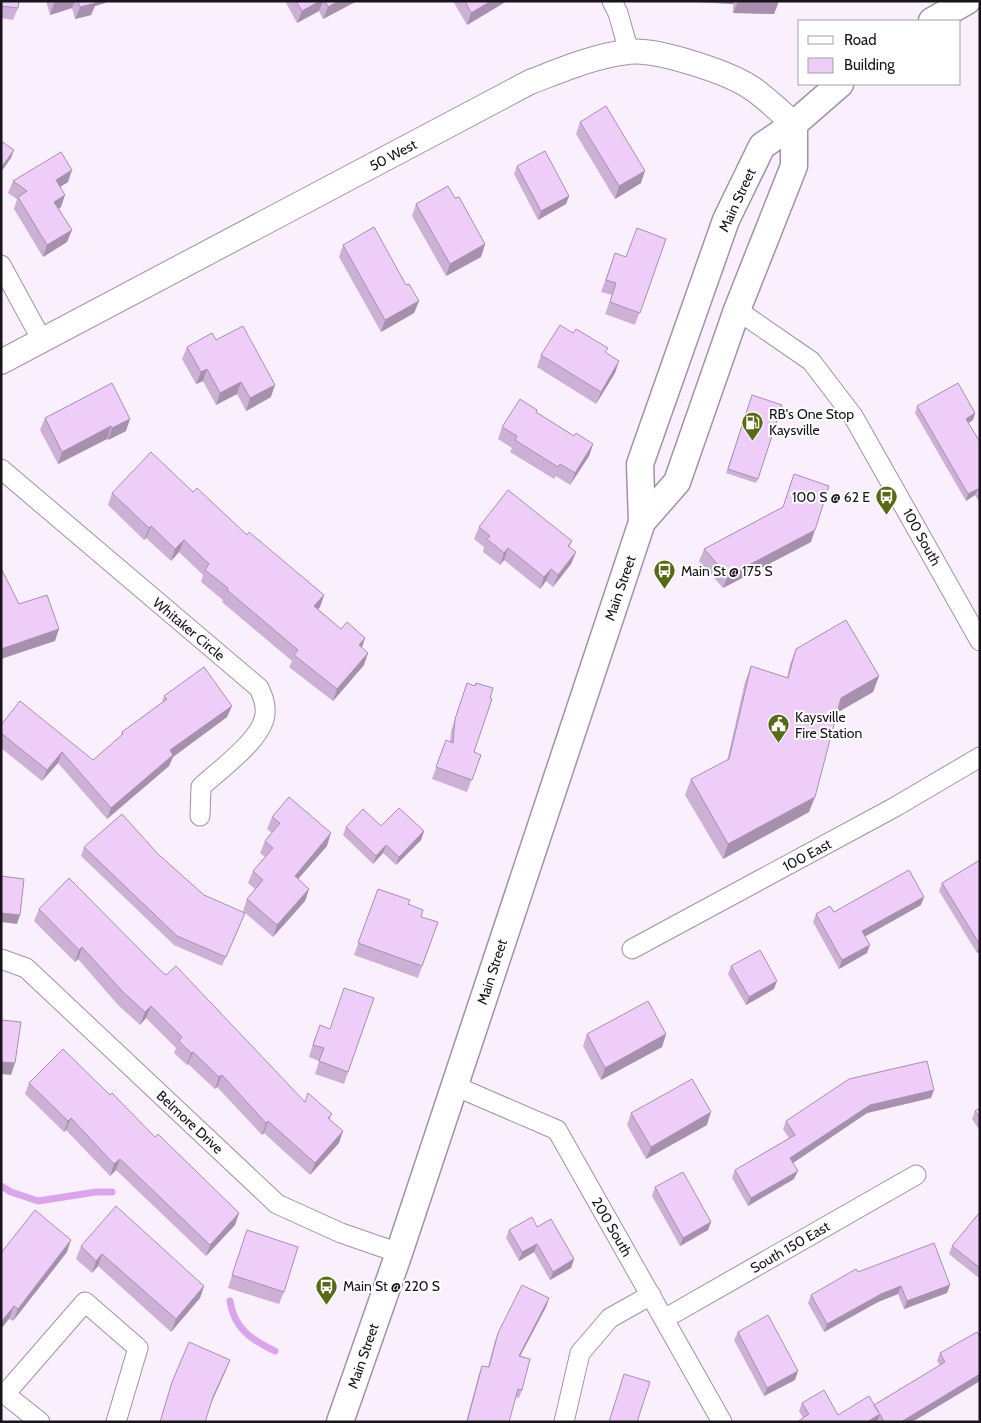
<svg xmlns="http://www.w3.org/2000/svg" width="981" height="1423" font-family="Cabin,sans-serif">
<rect width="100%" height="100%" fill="#faeffd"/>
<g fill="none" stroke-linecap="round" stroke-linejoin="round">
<path stroke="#dba5ec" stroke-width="7" d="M1,1186L11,1192L38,1201L96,1192H112
M230,1301C234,1328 251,1340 275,1351"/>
<defs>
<path id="minor" d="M612,1L618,13L629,52
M1,265L43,342
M737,310L811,361L853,416L980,641
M1,469L259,688C263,697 266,704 265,714C263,739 219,770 201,787L200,816
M632,949L895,807L980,757
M1,959L26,968L277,1204L341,1233L399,1253
M455,1086L557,1130L722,1422
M664,1319L916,1175
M1,1391L40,1422
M5,1394L85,1302L138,1348L116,1422
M564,1422L580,1353L610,1318L651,1295"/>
<path id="tertiary" d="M1,362L530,82C562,70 593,56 628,52C655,48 727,72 750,87C766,97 780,112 794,124"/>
<path id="secondary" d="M932,21L967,1
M642,522L677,482L737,310L794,166V124
M340,1422L399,1253L642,522L640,464L726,220L762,146L794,124L840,84"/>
</defs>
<use href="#minor" stroke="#a192a7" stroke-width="21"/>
<use href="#tertiary" stroke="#a192a7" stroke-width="26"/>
<use href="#secondary" stroke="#a192a7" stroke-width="29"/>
<use href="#minor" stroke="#fff" stroke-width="19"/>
<use href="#tertiary" stroke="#fff" stroke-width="24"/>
<use href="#secondary" stroke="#fff" stroke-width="26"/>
</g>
<path fill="#cdb0d6" d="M1,1L18,8L13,20L1,18Z
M46,1H106L105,3L95,6L91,15L75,19L72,8L50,15Z
M285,1H357L323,19L319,11L297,23Z
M453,1H507L467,25Z
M680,1H779L774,14L733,13V4Z
M580,122L641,183L615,199L576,134Z
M517,166L569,196L566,204L538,220L514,174Z
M13,181L68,182L60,187L61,207L59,209L72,230L67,242L43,257L14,209L17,199L8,193Z
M455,198L485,244L481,257L446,276L412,216L416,204Z
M666,239L635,325L605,314L612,295L601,292L615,253L626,257Z
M343,245L406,285L419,301L414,313L381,332L339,257Z
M573,333L619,361L615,373L596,404L537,367L541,355Z
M216,340L271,397L246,411L237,394L216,405L203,381L196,384L182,359L187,347Z
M112,383L126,431L108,440L107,439L58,464L40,430L45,418Z
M752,395L758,479L756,483L726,473Z
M917,406L975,413L973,420L968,423L980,442V503L975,495L966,501L915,413Z
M536,412L574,436L593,444L589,456L570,485L556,476L554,479L510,452L512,448L498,439L502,427Z
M794,474L811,542L723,588L699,561L704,549L783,507Z
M193,492L324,595L320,607L318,609L341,629L365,638L362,647L364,665L333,701L289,667L292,661L222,602L223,600L201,582L203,575L179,552L171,561L146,538L144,540L108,505L112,493Z
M479,527L572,541L569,548L576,552L571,564L553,587L546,581L540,589L504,560L500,565L483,552L484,547L474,539Z
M796,649L879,676L873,692L837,712L809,812L723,859L685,795L691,779L727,761L745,682L751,666L787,678L790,664Z
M467,683L474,752L481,755L467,792L432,779L446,740L450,742L451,731Z
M164,696L232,706L227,717L173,757L169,766L107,819L58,763L42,781L1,748V725L93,760L121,736L122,732L162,703Z
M272,817L327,846L298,879L309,889L305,901L273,937L243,911L247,899L255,889L248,883L253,871L265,857L260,853L265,841L272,833L267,829Z
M381,826L424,831L421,840L396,865L383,853L373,864L343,835L346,827Z
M84,847L158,854L204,895L241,923L222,966L174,945L81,856Z
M980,860V951L977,953L939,891L942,883Z
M378,889L408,904L421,917L438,922L418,978L354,955Z
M921,905L865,936L867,953L839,969L813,922L816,914Z
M39,909L160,970L305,1102L332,1114L330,1119L339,1143L310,1175L264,1133L262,1135L217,1087L215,1089L188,1064L187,1065L174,1053L176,1048L146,1018L140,1025L118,1005L78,959L75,962L34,921Z
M731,966L774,989L746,1005L728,974Z
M374,998L344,1084L315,1074L319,1061L309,1057L315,1037L330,1029Z
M587,1034H666L662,1047L601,1080L583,1046Z
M29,1083L110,1095L155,1137L239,1213L235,1225L206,1256L116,1170L110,1176L66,1130L64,1132L25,1094Z
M931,1098L867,1113L793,1163L794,1179L748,1206L732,1178L735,1170L789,1138L783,1129L786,1121Z
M980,1108V1131L972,1119L975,1111Z
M631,1113L707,1125L646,1159L627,1125Z
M655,1187L711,1222L708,1230L680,1246L652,1196Z
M980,1212V1279L949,1254L952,1246Z
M537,1227L574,1259L571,1268L550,1280L534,1252L519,1261L506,1238L509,1230Z
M247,1230L284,1292L279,1304L228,1288Z
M81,1246L204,1286L200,1298L171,1332L98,1266L92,1273L76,1259Z
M67,1252L13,1321L9,1319L1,1253Z
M858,1272L947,1293L904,1309L898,1294L878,1302L824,1332L808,1303L811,1295Z
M549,1298L546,1307L520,1356L522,1390L519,1398L515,1397L509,1422H466L479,1374L482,1366L488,1367L495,1341L498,1333Z
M738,1332L795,1380L764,1396L734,1340Z
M940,1353L980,1381L912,1422H797L803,1418L799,1411L802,1403L838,1415L874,1405L940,1365L937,1361Z
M226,1370L211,1403L205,1422H160L172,1382Z"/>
<path fill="#a790ae" d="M59,1H75L72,8L50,15L54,3Z
M92,1H106L105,3L95,6L91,15L75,19L80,7Z
M320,1H323L319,11L297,23L302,11Z
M339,1H357L323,19L328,7Z
M491,1H507L467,25L471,13Z
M680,1H734L733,4Z
M738,1H779L774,14L733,13Z
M14,150L11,158L1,172V168Z
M72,170L68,182L52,192L56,180Z
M645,171L641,183L615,199L619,186Z
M65,195L61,207L50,214L54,202Z
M569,196L566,204L538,220L541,211Z
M72,230L67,242L43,257L47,245Z
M485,244L481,257L446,276L450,264Z
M419,301L414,313L381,332L385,320Z
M619,361L615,373L596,404L601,392Z
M207,369L203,381L196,384L201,372Z
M241,382L237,394L216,405L220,393Z
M275,385L271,397L246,411L250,398Z
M975,413L973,420L964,426L966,419Z
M130,419L126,431L108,440L112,428Z
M111,426L107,439L58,464L62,452Z
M593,444L589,456L570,485L575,473Z
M978,489L975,495L966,501L968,494Z
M151,526L146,538L144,540L149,528Z
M815,530L811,542L723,588L728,576Z
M184,540L179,552L171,561L175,549Z
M508,548L504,560L500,565L504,553Z
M576,552L571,564L553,587L558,575Z
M551,569L546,581L540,589L544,577Z
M324,595L320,607L310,618L314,606Z
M59,629L55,641L1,659V649Z
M365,638L361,650L359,645Z
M368,653L364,665L333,701L337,689Z
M879,676L873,692L835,714L841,698Z
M232,706L227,717L173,757L169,766L107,819L111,808L170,750Z
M62,752L58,763L42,781L47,770Z
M815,797L809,812L723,859L728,844Z
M424,831L421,840L396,865L399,857Z
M331,833L327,846L290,888L295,876Z
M386,845L383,853L373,864L376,856Z
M309,889L305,901L273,937L277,925Z
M924,897L921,905L859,940L862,931Z
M1,913L20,915L17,924L1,922Z
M870,945L867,953L839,969L842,960Z
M980,945V951L977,953Z
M82,947L78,959L75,962L79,950Z
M777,981L774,989L746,1005L749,997Z
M151,1006L146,1018L140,1025L145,1012Z
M666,1034L662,1047L601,1080L605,1068Z
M193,1052L188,1064L187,1065L191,1053Z
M1,1062L15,1063L11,1075L1,1074Z
M222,1075L217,1087L215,1089L219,1077Z
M934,1090L931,1098L867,1113L787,1167L790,1158L870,1105Z
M711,1112L707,1125L646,1159L651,1147Z
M71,1118L66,1130L64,1132L68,1121Z
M268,1121L264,1133L262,1135L266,1123Z
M343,1131L339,1143L310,1175L315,1163Z
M120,1159L116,1170L110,1176L114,1164Z
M798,1171L794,1179L748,1206L751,1198Z
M239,1213L235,1225L206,1256L210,1245Z
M711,1222L708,1230L680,1246L683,1238Z
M71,1240L67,1252L13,1321L18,1309Z
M537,1244L534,1252L519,1261L522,1252Z
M102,1254L98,1266L92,1273L96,1261Z
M574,1259L571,1268L550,1280L553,1272Z
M950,1285L947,1293L904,1309L907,1301Z
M204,1286L200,1298L171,1332L176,1319Z
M901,1286L898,1294L878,1302L824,1332L827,1324L881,1294Z
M549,1298L546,1307L516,1364L519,1356Z
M14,1306L9,1319L1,1329V1322Z
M230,1360L226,1370L209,1408L213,1397Z
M798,1371L795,1380L764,1396L767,1388Z
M980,1374V1381L912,1422H901Z
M880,1414L877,1422H867Z"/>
<path fill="#eecdf9" stroke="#a790ae" d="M1,1H19L18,8L1,6Z
M78,1H95L96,3L80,7Z
M296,1H320L302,11Z
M325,1H339L328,7Z
M465,1H491L471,13Z
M606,106L645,171L619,186L580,122Z
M1,141L14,150L1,168Z
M545,151L569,196L541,211L517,166Z
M61,152L72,170L56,180L65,195L54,202L72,230L47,245L18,197L27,191L13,181Z
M448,186L455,198L459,197L485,244L450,264L416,204Z
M374,227L406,285L409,284L419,301L385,320L343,245Z
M637,228L666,239L640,313L610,302L616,283L606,280L615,253L626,257Z
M560,325L573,333L576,329L608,348L605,352L619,361L601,392L541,355Z
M243,326L275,385L250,398L241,382L220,393L207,369L201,372L187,347L212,333L216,340Z
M112,383L130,419L112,428L111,426L62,452L45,418Z
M958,383L975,413L966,419L980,442V492L978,489L968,494L917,406Z
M752,395L782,405L758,479L728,469Z
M520,399L537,410L536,412L574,436L576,433L593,444L575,473L560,464L558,467L515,440L517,436L502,427Z
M151,452L193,492L197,488L247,535L249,532L324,595L314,606L341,629L347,622L365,638L359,645L368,653L337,689L294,655L298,650L227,590L228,588L205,570L209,564L184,540L175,549L151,526L149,528L112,493Z
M794,474L829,486L815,530L728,576L704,549L783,507Z
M508,490L572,541L568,546L576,552L558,575L551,569L544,577L508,548L504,553L487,539L490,536L479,527Z
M1,568L19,604L47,595L59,629L1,649Z
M846,620L879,676L841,698L815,797L728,844L691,779L729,759L751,666L788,678L796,649Z
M204,667L232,706L170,750L173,755L111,808L62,752L47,770L1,733V725L20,701L93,760L123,734L122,732L167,699L164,696Z
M467,683L475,686L476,683L493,688L490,698L492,699L474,752L481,755L472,780L436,767L446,740L453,743L455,719Z
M289,797L331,833L295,876L309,889L277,925L247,899L263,880L253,871L273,848L265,841L280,823L272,817Z
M399,808L424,831L399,857L386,845L376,856L346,827L363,809L381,826Z
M122,814L158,854L204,895L245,913L226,957L177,936L84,847Z
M980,860V945L942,883Z
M909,870L924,897L862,931L870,945L842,960L816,914L830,906L834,912Z
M1,876L24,879L20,915L1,913Z
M69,878L160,970L166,975L176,966L305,1102L308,1093L332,1114L328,1118L343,1131L315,1163L268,1121L266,1123L222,1075L219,1077L193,1052L191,1053L179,1041L182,1037L151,1006L145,1012L123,992L82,947L79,950L39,909Z
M378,889L410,900L408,904L423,910L421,917L438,922L422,966L358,943Z
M760,950L777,981L749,997L731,966Z
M344,988L374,998L348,1072L319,1061L324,1048L313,1045L320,1025L330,1029Z
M648,1001L666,1034L605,1068L587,1034Z
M1,1020L21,1022L15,1063L1,1062Z
M63,1049L110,1095L112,1093L155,1137L158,1134L239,1213L210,1245L120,1159L114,1164L71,1118L68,1121L29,1083Z
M927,1061L934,1090L870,1105L790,1158L798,1171L751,1198L735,1170L795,1135L786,1121L849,1079Z
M692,1079L711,1112L651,1147L631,1113Z
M980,1108V1118L975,1111Z
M683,1172L711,1222L683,1238L655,1187Z
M116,1206L204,1286L176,1319L102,1254L96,1261L81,1246Z
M35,1210L71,1240L18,1309L14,1306L1,1322V1253Z
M980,1212V1268L952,1246Z
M532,1217L537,1227L551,1219L574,1259L553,1272L537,1244L522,1252L509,1230Z
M247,1230L298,1247L284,1292L232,1275Z
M934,1243L950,1285L907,1301L901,1286L881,1294L827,1324L811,1295L856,1269L858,1272Z
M522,1285L549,1298L519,1356L530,1359L522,1390L518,1389L509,1422H467L482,1366L489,1367L498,1333Z
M768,1315L798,1371L767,1388L738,1332Z
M977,1332L980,1337V1374L901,1422H884L880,1414L867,1422H797L809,1414L802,1403L824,1390L838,1415L869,1396L879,1413L874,1405L945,1362L940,1353Z
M189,1342L230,1360L213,1397L205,1422H160L172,1382Z
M624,1374L650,1382L637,1422H609Z"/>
<defs>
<symbol id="fuel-pin" viewBox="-11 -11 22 30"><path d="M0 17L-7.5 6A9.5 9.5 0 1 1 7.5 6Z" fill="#596a16" stroke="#fff"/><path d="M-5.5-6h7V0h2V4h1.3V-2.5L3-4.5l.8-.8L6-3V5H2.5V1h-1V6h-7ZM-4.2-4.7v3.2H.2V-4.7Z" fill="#fff"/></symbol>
<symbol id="bus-pin" viewBox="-11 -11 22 30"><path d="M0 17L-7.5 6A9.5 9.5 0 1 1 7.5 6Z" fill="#596a16" stroke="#fff"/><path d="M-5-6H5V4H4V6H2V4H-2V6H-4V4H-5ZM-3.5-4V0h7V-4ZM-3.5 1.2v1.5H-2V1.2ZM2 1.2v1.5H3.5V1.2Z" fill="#fff"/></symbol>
<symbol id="civic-pin" viewBox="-11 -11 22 30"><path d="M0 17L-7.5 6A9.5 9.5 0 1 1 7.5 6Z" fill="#596a16" stroke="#fff"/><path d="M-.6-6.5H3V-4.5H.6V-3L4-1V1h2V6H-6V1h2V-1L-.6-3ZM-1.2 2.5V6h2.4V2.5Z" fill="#fff"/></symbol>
</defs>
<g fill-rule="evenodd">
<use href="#fuel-pin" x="740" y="410" width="25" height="34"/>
<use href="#bus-pin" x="874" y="484" width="25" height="34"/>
<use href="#bus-pin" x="652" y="558" width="25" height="34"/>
<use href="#civic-pin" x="766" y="712" width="25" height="34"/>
<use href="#bus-pin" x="314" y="1274" width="25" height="34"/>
</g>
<g text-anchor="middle" stroke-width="4" stroke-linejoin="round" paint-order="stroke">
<g font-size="14" fill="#19131b" stroke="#fff">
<text transform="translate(393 155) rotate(-28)" y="5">50 West</text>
<text transform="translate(737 200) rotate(-65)" y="5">Main Street</text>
<text transform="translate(922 537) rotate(61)" y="5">100 South</text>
<text transform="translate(620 588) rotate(-71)" y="5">Main Street</text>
<text transform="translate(189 629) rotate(40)" y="5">Whitaker Circle</text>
<text transform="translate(807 855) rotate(-28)" y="5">100 East</text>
<text transform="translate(492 972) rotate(-72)" y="5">Main Street</text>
<text transform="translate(190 1122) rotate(43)" y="5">Belmore Drive</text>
<text transform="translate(612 1227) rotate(60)" y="5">200 South</text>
<text transform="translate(790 1247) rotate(-30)" y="5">South 150 East</text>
<text transform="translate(363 1356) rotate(-71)" y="5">Main Street</text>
</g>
<g font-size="14" fill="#19131b" stroke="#fff" text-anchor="start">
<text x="769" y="419">RB's One Stop<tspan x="769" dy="16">Kaysville</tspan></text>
<text x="870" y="502" text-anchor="end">100 S @ 62 E</text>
<text x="681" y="576">Main St @ 175 S</text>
<text x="795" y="722">Kaysville<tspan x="795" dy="16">Fire Station</tspan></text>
<text x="343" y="1291">Main St @ 220 S</text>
</g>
</g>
<rect width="981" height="1423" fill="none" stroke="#19131b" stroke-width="5"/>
<rect x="798" y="20" width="162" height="65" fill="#ffffff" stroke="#a3a1a4"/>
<rect x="808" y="36" width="25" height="8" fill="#ffffff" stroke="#a3a1a4"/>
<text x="844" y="45" font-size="15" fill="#19131b">Road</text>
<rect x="808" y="58" width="25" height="15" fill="#eecdf9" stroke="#a3a1a4"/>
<text x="844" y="70" font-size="15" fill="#19131b">Building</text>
</svg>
